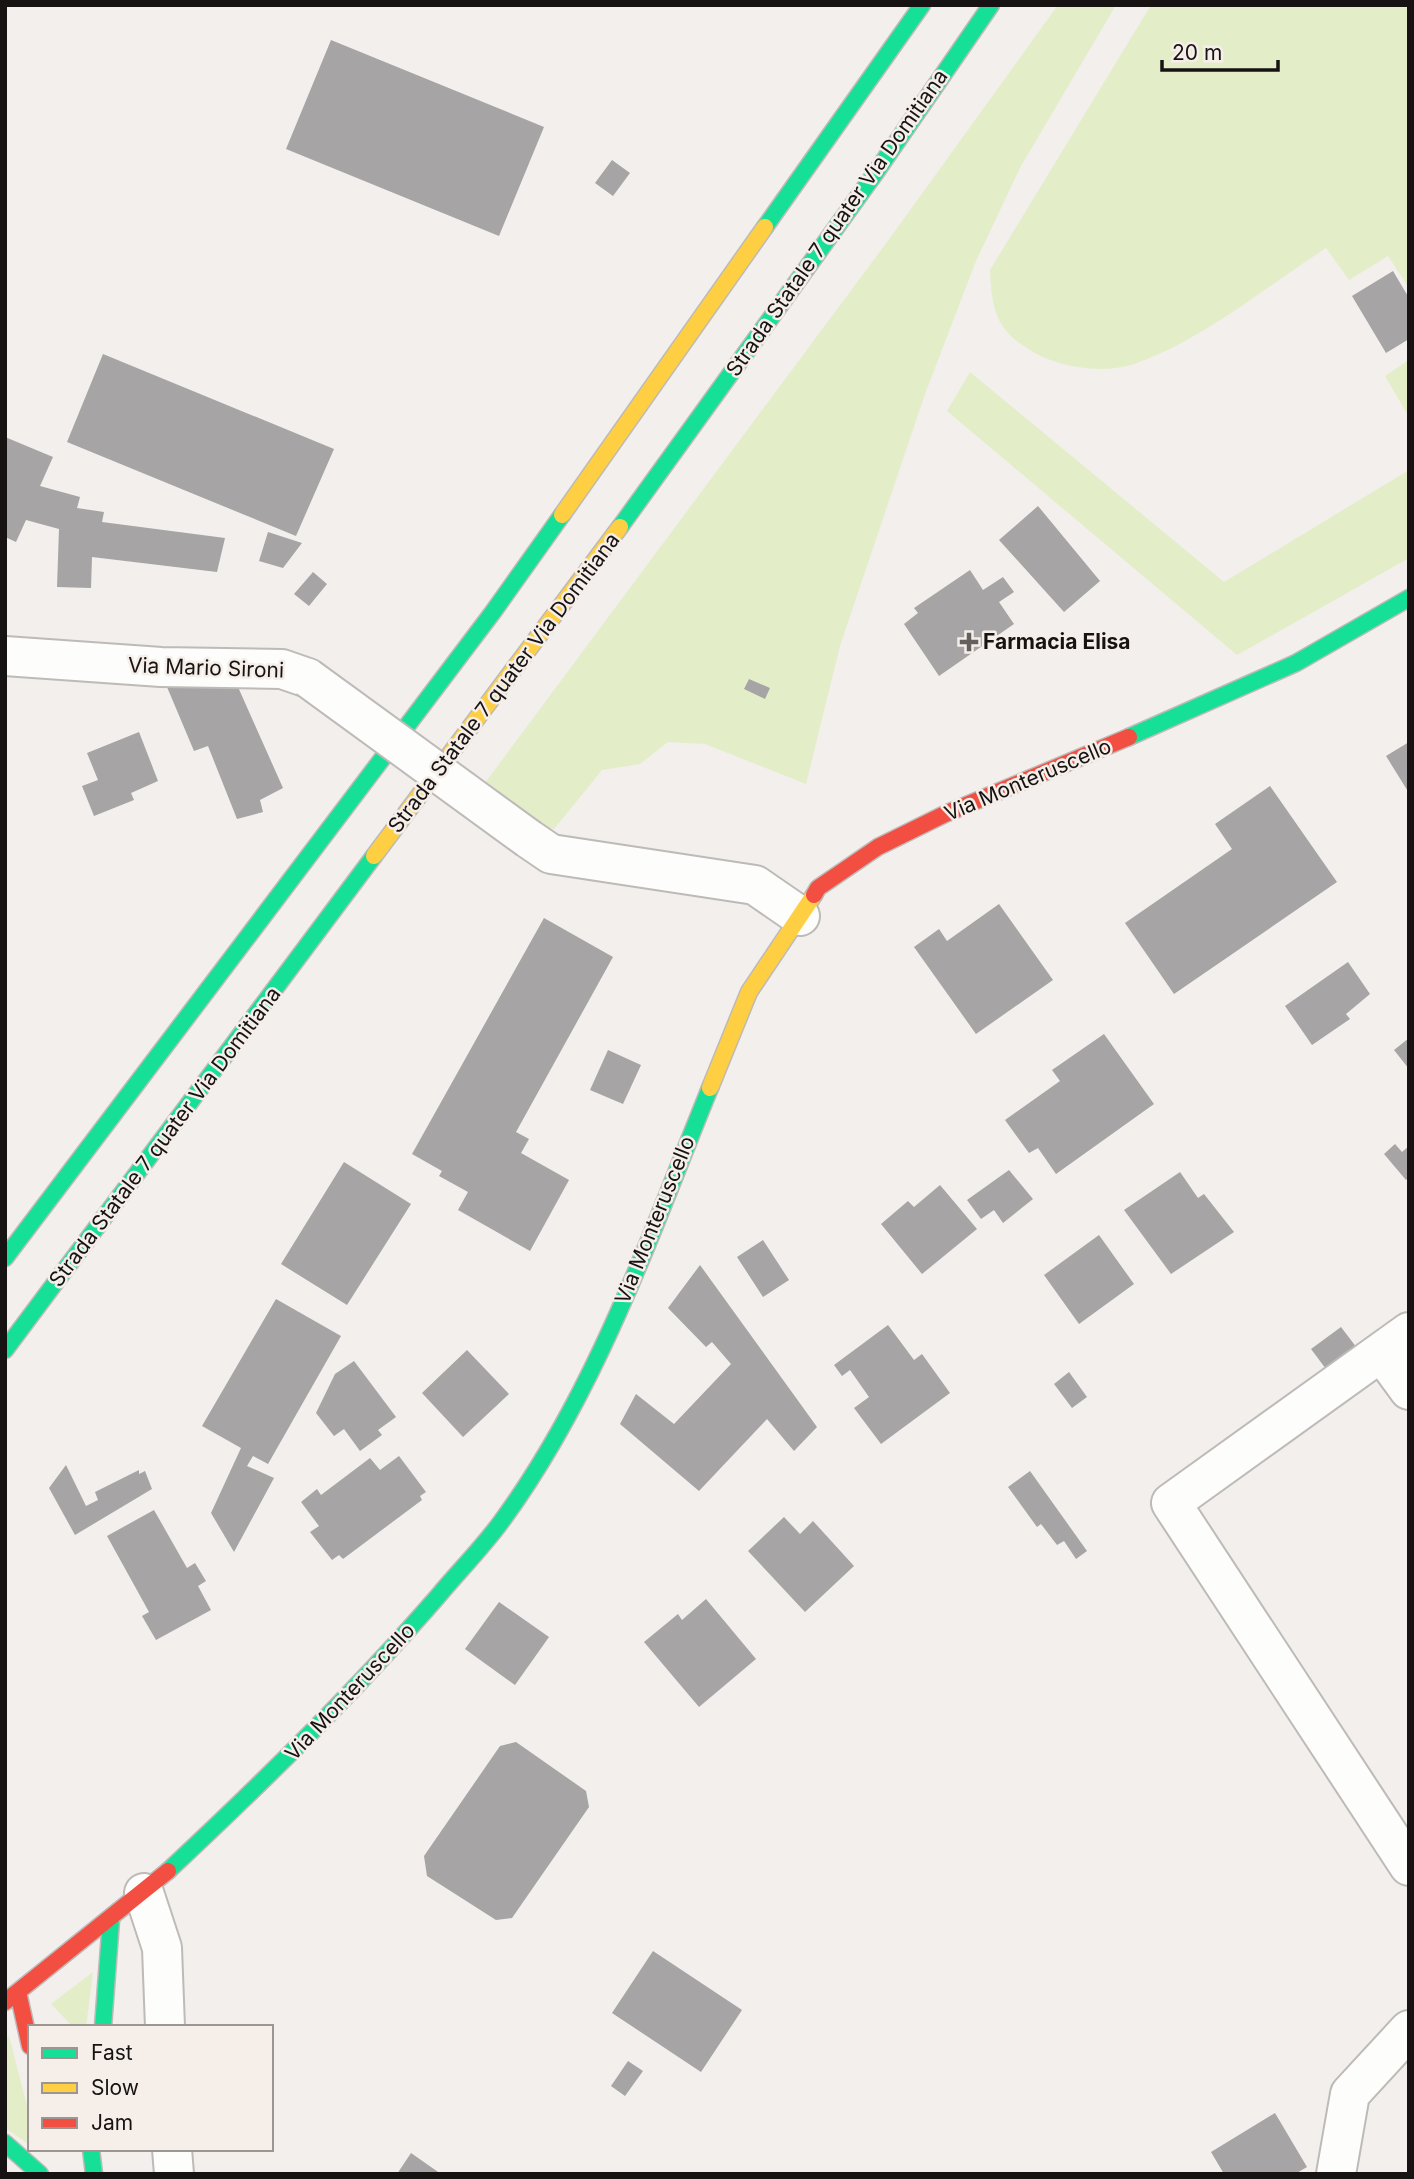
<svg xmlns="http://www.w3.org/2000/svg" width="1414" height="2179" font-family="Inter,sans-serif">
<rect width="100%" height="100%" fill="#f2efec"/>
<path fill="#e3eec8" d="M1058,5H1116L1021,166L976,261L925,394L840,646L806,784L705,744L668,742L640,764L602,770L554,829L538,826L482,787L890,238Z
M1151,5H1409V288L1388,256L1349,280L1326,248C1266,287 1201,341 1134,364C1104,374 1062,368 1035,353C996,331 992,312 990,270Z
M1409,360V417L1385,376Z
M970,372L1224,582L1409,470V558L1237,655L947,411Z
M93,1972L86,2027H73L51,2004Z
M9,2036L30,2117V2145L5,2128V2039Z"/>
<path fill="#a6a4a4" d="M331,40L544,127L499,236L286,149Z
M612,160L630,173L613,196L595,183Z
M1393,271L1409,298V339L1386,353L1352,296Z
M103,354L334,449L296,536L67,442Z
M5,437L53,457L40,486L80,497L77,508L104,512L102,522L225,538L217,572L92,557L91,588L57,587L59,529L26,520L16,542L5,537Z
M1038,506L1100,581L1064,612L999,540Z
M268,532L302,543L283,568L259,561Z
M970,570L983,590L1003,577L1014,592L999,602L1014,624L939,676L904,624L918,613L914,608Z
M313,572L327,584L309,606L294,594Z
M749,679L770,688L765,699L744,689Z
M167,687H238L283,788L260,800L263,812L237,819L208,746L194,751Z
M139,732L158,781L131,793L134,800L94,816L82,786L98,780L87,753Z
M1409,742V793L1386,756Z
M1270,786L1337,882L1174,994L1125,923L1232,849L1215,824Z
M999,904L1053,980L976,1034L914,947L939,929L947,941Z
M544,918L613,957L516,1132L529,1139L521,1153L569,1180L530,1251L458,1210L468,1192L439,1176L442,1171L412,1154Z
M1348,962L1370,994L1346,1014L1350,1019L1312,1045L1285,1006Z
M1104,1034L1154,1104L1056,1174L1038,1148L1029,1153L1005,1120L1060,1081L1052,1070Z
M1409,1038V1069L1394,1050Z
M608,1050L641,1065L623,1104L590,1090Z
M1395,1144L1402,1152L1409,1146V1177L1406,1180L1384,1154Z
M344,1162L411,1204L347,1305L281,1264Z
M1009,1170L1033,1199L1003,1223L994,1210L981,1219L967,1200Z
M1180,1172L1198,1198L1204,1194L1234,1232L1171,1274L1124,1210Z
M940,1185L977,1229L922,1274L881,1224L908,1201L914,1207Z
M1099,1235L1134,1284L1079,1324L1044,1275Z
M763,1240L789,1280L763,1297L737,1257Z
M700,1265L817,1427L794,1451L767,1419L699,1491L620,1424L636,1394L674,1424L731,1364L712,1342L706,1347L668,1308Z
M276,1299L341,1336L268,1464L253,1456L247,1466L274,1478L234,1552L211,1513L241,1448L202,1426Z
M888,1325L914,1360L922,1354L950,1393L881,1444L854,1408L869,1397L850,1370L842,1376L834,1365Z
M1341,1327L1360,1352L1329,1373L1311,1349Z
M467,1350L509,1394L463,1437L422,1393Z
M354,1361L396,1417L378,1430L382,1435L360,1451L344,1429L334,1436L316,1413L335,1374Z
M1069,1372L1087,1397L1072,1408L1054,1384Z
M399,1456L426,1492L420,1496L422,1500L343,1559L339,1555L332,1560L310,1532L319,1526L301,1502L317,1489L321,1495L370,1458L380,1470Z
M66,1465L86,1506L98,1500L95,1492L139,1470V1474L145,1471L152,1489L75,1535L49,1488Z
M1030,1471L1087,1551L1076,1559L1064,1541L1057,1545L1041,1524L1037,1527L1008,1487Z
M154,1510L187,1568L195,1563L206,1581L198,1586L211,1610L156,1640L142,1616L149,1612L107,1536Z
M784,1517L800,1534L813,1521L854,1566L805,1612L748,1551Z
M706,1599L756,1659L699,1707L644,1642L678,1614L682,1620Z
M499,1602L549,1637L515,1685L465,1649Z
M516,1742L586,1791L589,1807L512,1918L496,1920L427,1876L424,1856L500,1746Z
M653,1951L742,2010L701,2072L612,2013Z
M628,2061L643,2071L625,2096L611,2086Z
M1275,2113L1307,2167L1295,2174H1224L1211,2152Z
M411,2153L441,2174H397Z"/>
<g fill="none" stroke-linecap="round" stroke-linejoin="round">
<defs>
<path id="street" d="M5,656L161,667L282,669L308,678
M529,839L551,854L755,885L800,916
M1409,1332L1171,1503L1409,1866
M1382,1353L1409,1390
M144,1893L162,1948L165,2027
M172,2149L174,2174
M1336,2174L1350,2094L1409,2030"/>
<path id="fast" d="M765,227L922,5
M620,527L874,175L991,5
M1129,737L1296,663L1409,598
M5,1258L493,612L562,515
M5,1350L374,856
M168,1871C262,1783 354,1693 439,1595C459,1571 482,1548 501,1522C596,1393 650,1235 710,1088
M103,2027L111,1920
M5,2143L40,2174
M91,2149L94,2174"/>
<path id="slow" d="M562,515L765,227
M374,856L620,527
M710,1088L749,992L814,895"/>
<path id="jam" d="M814,895L818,888L878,847L945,814L1129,737
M18,1992L30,2046
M5,2002L168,1871"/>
</defs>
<use href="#street" stroke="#bdbab8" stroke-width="42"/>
<use href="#fast" stroke="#bdbab8" stroke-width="19"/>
<use href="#slow" stroke="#bdbab8" stroke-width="19"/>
<use href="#jam" stroke="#bdbab8" stroke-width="19"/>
<use href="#street" stroke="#fdfdfc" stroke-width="38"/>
<use href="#fast" stroke="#16e098" stroke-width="16"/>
<use href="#slow" stroke="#ffcf43" stroke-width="16"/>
<use href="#jam" stroke="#f24e42" stroke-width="16"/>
<defs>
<path id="street-bridge" d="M308,678L529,839"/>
</defs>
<use href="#street-bridge" stroke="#bdbab8" stroke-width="42" stroke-linecap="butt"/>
<use href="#street-bridge" stroke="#fdfdfc" stroke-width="38"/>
</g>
<path fill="#63605e" stroke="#f5eee9" stroke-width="2.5" d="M965.5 631.5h7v7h7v7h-7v7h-7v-7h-7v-7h7z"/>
<g text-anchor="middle" stroke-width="5" stroke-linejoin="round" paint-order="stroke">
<g font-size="21" fill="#161312" stroke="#f5eee9">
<text transform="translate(837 223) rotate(-55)" y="7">Strada Statale 7 quater Via Domitiana</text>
<text transform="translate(206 668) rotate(2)" y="7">Via Mario Sironi</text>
<text transform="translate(504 683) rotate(-53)" y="7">Strada Statale 7 quater Via Domitiana</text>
<text transform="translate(1028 780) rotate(-23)" y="7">Via Monteruscello</text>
<text transform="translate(165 1137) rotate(-53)" y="7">Strada Statale 7 quater Via Domitiana</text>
<text transform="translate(655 1220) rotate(-68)" y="7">Via Monteruscello</text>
<text transform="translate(350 1692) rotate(-47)" y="7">Via Monteruscello</text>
</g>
<g font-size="21" font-weight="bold" fill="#161312" stroke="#f5eee9" text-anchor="start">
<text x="983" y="649">Farmacia Elisa</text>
</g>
</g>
<rect width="1414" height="2179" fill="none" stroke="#161312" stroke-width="14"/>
<rect x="28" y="2025" width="245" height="126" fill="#f5eee9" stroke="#9c9693" stroke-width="2"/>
<rect x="42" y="2048" width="35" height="10" fill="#16e098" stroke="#9c9693" stroke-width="2"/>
<text x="91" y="2060" font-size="21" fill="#161312">Fast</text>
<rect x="42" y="2083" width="35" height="10" fill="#ffcf43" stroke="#9c9693" stroke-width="2"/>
<text x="91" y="2095" font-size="21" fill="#161312">Slow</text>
<rect x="42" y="2118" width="35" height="10" fill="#f24e42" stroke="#9c9693" stroke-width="2"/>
<text x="91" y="2130" font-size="21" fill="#161312">Jam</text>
<path d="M1162 60v10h116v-10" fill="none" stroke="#161312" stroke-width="3.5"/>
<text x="1172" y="60" font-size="21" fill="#161312" stroke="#f5eee9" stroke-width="5" paint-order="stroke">20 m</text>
</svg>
